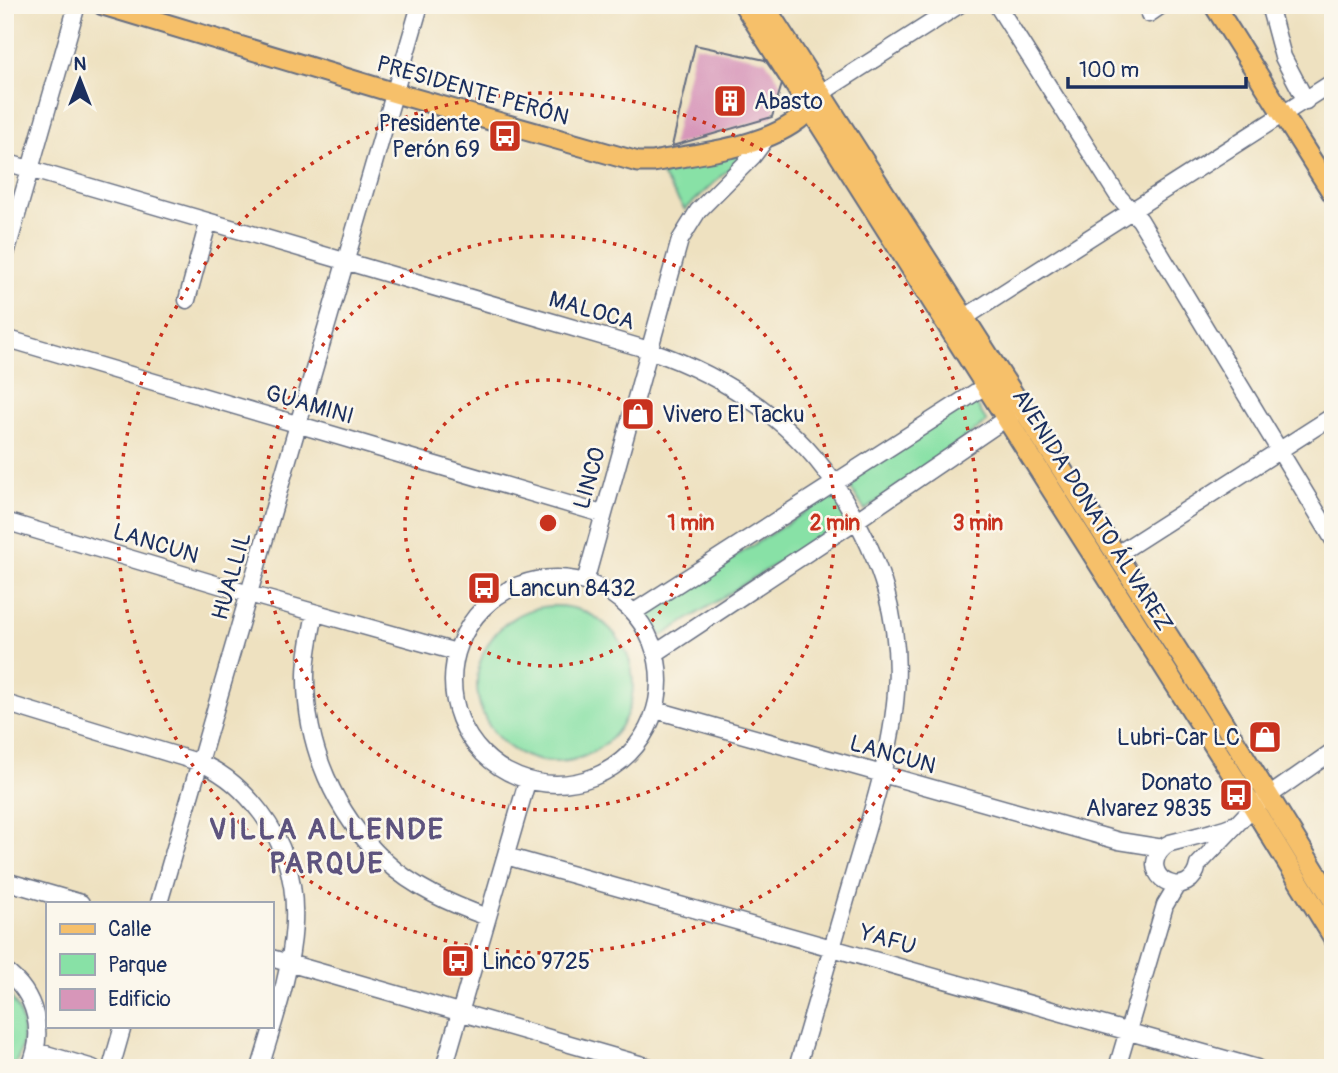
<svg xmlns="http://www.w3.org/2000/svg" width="1338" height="1073" font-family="Pangolin,sans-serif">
<rect width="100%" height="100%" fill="#fbf7ec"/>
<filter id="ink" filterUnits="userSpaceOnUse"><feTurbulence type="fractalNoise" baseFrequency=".0143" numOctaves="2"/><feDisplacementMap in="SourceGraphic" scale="14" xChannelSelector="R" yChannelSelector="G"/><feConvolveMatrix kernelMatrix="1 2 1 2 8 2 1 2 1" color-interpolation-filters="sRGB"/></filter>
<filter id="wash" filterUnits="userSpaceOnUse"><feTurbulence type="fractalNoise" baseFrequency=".00686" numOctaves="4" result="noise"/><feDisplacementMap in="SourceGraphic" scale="28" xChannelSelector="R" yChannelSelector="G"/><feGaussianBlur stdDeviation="1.57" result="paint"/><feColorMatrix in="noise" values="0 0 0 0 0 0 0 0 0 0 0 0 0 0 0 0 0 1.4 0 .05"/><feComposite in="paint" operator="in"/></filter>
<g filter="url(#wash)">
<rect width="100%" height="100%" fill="#eee1c0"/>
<path fill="#88e1a6" stroke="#528882" stroke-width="2" d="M751,148L685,210L653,162Z
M973,399L987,422L865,510L846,481Z
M833,494L848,518L662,636L647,613Z
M477 684a78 78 0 1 1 156 0a78 78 0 1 1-156 0Z
M5,990C26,1011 28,1043 13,1068H5Z"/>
<g id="blocks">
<path fill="#d796b9" d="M695,45L765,60L782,84L772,117L672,146Z"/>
</g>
</g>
<g filter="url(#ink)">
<use href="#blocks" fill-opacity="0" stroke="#656d80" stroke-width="2"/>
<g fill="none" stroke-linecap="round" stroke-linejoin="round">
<defs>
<path id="minor" d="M997,5L1118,196L1140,220L1333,539
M1269,5L1283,57L1306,101
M1149,14L1162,5
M815,103L829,88L959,5
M5,162L649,350C728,377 800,425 843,497C927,635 898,726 855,869C836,935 816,1001 797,1068
M5,257L77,5
M187,300L208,223
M964,318L1333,82
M5,338L602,514
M5,521L249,594L456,652
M1116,555L1333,416
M453 681a103 103 0 1 1 206 0a103 103 0 1 1-206 0Z
M585,582L680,240L698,211L753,156L765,140
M634,612L996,379
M315,613C311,634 306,655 306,676C305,746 335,814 385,861C414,888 451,904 487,917
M656,653L857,520L1014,413
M5,703L201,763C227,775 244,791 261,813C322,893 285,983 260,1068
M656,710L1119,841L1163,848
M1233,825C1213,833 1191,837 1170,843C1165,845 1161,849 1158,854C1143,881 1191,901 1198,865L1253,807L1333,751
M506,856L1257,1068
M5,881L81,903
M159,903L420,5
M271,958L653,1068
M5,971C36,993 46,1034 29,1068
M36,1051L93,1068
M111,1068L123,1026
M444,1068L527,782
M1117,1068L1165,905L1177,885"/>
<path id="major" d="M103,5L395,93L638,162H653C703,152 773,148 809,110
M744,5L1253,807L1333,937
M764,5L1205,693L1333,900
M1214,5L1333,194"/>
</defs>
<use href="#minor" stroke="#656d80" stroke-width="19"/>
<use href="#major" stroke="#656d80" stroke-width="23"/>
<use href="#minor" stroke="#fff" stroke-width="16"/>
<use href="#major" stroke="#f6c06b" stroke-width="19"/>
</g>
</g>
<g fill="none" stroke="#c8321e" stroke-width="3.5" stroke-dasharray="3.5 7">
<circle cx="548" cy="523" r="143"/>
<circle cx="548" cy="523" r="287"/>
<circle cx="548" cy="523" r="430"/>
</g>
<defs>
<symbol id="building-square" viewBox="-11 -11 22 22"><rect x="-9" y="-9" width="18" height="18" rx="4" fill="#c8321e" stroke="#fbf7ec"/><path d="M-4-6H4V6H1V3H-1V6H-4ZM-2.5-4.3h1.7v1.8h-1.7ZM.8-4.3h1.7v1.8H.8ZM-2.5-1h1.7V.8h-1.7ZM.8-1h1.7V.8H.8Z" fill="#fff"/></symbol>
<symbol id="bus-square" viewBox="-11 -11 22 22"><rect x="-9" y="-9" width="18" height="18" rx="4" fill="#c8321e" stroke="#fbf7ec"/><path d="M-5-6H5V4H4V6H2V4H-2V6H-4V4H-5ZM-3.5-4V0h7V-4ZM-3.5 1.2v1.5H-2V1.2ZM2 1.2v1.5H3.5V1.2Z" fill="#fff"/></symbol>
<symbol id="shop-square" viewBox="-11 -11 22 22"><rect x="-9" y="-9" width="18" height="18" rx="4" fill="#c8321e" stroke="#fbf7ec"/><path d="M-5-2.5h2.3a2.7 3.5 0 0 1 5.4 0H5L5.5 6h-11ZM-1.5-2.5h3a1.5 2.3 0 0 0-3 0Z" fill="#fff"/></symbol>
</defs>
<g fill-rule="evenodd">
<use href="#building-square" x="711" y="82" width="38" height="38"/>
<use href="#bus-square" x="486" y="117" width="38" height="38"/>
<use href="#shop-square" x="619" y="395" width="38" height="38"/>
<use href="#bus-square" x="465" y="569" width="38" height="38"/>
<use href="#shop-square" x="1246" y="718" width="38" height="38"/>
<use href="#bus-square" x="1217" y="776" width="38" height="38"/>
<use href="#bus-square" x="439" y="942" width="38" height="38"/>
</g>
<g text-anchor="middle" stroke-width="5" stroke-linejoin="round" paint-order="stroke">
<g font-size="23" fill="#1b2f5e" stroke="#fbf7ec">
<text transform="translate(473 90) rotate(16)" y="8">PRESIDENTE PERÓN</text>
<text transform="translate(592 310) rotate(16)" y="8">MALOCA</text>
<text transform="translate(310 404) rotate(16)" y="8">GUAMINI</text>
<text transform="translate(589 478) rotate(-74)" y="8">LINCO</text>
<text transform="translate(1093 510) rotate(58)" y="8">AVENIDA DONATO ÁLVAREZ</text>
<text transform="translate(156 543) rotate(17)" y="8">LANCUN</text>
<text transform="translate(231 576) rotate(-74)" y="8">HUALLIL</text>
<text transform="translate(893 754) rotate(16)" y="8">LANCUN</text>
<text transform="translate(888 939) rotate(16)" y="8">YAFU</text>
</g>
<g font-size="23" fill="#1b2f5e" stroke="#fbf7ec" text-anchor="start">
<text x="754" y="109">Abasto</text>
<text x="480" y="131" text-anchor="end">Presidente<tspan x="480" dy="26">Perón 69</tspan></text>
<text x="662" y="422">Vivero El Tacku</text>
<text x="508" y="596">Lancun 8432</text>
<text x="1240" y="745" text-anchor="end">Lubri-Car LC</text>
<text x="1212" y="790" text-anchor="end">Donato<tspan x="1212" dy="26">Alvarez 9835</tspan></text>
<text x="482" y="969">Linco 9725</text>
</g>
<g font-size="30" font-weight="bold" letter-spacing="2" fill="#5d537e" stroke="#fbf7ec">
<text x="327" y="839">VILLA ALLENDE<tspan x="327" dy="34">PARQUE</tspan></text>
</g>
</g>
<circle cx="548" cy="523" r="10" fill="#c8321e" stroke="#fbf7ec" stroke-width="3.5"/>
<g font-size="21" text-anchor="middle" font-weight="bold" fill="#c8321e" stroke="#fbf7ec" stroke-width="5" stroke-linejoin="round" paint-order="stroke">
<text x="691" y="530">1 min</text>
<text x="835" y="530">2 min</text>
<text x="978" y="530">3 min</text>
</g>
<rect width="1338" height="1073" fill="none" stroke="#fbf7ec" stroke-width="28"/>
<rect x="46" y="902" width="228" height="126" fill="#fbf7ec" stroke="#a1a7b3" stroke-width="2"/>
<rect x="60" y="924" width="35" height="10" fill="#f6c06b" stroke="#a1a7b3" stroke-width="2"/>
<text x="108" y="936" font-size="21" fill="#1b2f5e">Calle</text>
<rect x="60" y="954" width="35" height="21" fill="#88e1a6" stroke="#a1a7b3" stroke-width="2"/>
<text x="108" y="972" font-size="21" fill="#1b2f5e">Parque</text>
<rect x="60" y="989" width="35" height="21" fill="#d796b9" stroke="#a1a7b3" stroke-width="2"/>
<text x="108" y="1006" font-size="21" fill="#1b2f5e">Edificio</text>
<g transform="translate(80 80)" stroke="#fbf7ec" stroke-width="5" paint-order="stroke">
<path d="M0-5L12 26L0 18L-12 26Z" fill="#1b2f5e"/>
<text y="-10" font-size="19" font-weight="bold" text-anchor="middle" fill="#1b2f5e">N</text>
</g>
<path d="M1068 77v10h178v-10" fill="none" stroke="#1b2f5e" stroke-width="3.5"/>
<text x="1079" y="77" font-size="21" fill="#1b2f5e" stroke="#fbf7ec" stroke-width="5" paint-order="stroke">100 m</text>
</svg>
